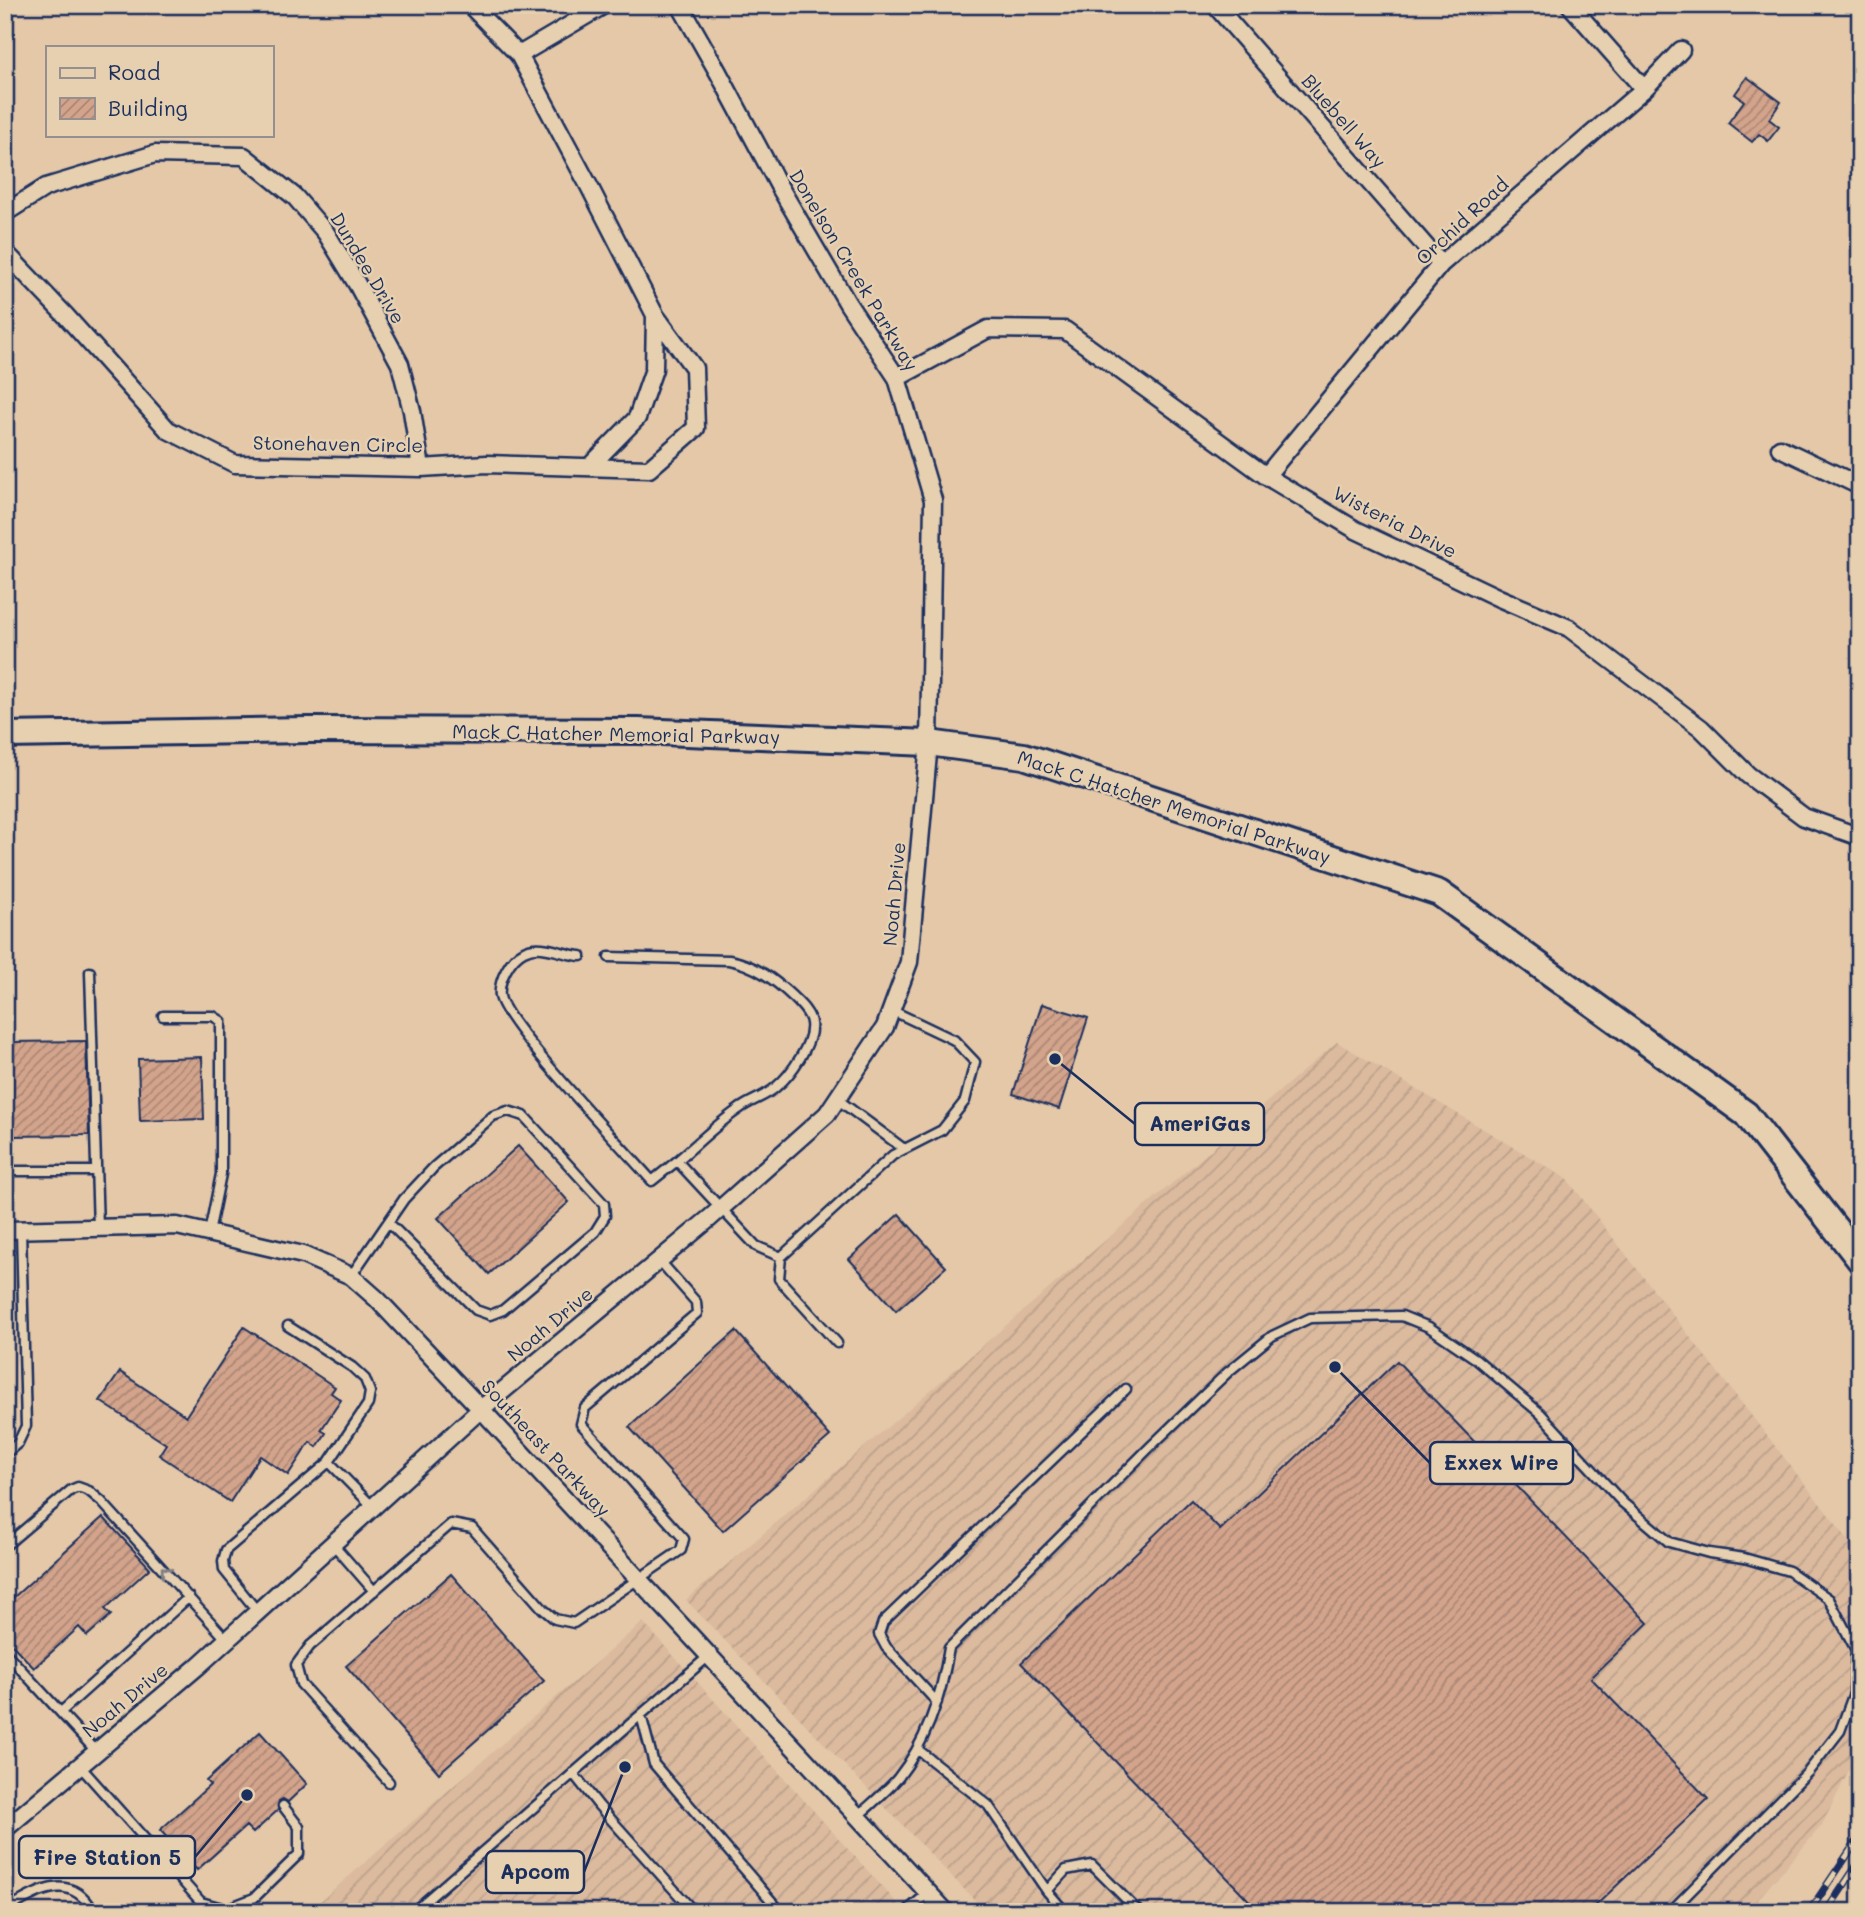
<svg xmlns="http://www.w3.org/2000/svg" width="1865" height="1917" font-family="Mali,sans-serif">
<defs>
<pattern id="industrial-furrows" width="10" height="10" patternUnits="userSpaceOnUse" patternTransform="scale(1.75)"><rect width="10" height="10" fill="#dbba9e"/><path d="M-1 1l2-2M0 10L10 0M9 11l2-2" fill="none" stroke="#bba08a"/></pattern>
<pattern id="building-hatch" width="6" height="6" patternUnits="userSpaceOnUse" patternTransform="scale(1.75)"><rect width="6" height="6" fill="#d3a48b"/><path d="M-1 1l2-2M0 6l6-6M5 7l2-2" fill="none" stroke="#aa8675"/></pattern>
</defs>
<rect width="100%" height="100%" fill="#e4c8a8"/>
<filter id="ink" filterUnits="userSpaceOnUse"><feTurbulence type="fractalNoise" baseFrequency=".0143" numOctaves="2"/><feDisplacementMap in="SourceGraphic" scale="14" xChannelSelector="R" yChannelSelector="G"/><feConvolveMatrix kernelMatrix="1 2 1 2 8 2 1 2 1" color-interpolation-filters="sRGB"/></filter>
<g filter="url(#ink)">
<path fill="url(#industrial-furrows)" d="M1337,1042L1567,1179L1860,1555V1748L1822,1825L1747,1912H986L686,1600Z
M643,1622L905,1912H308Z"/>
<path fill="url(#building-hatch)" stroke="#1b2f5e" stroke-width="2" d="M1747,77L1781,102L1769,119L1779,127L1768,141L1759,134L1752,142L1728,123L1744,101L1735,94Z
M1042,1004L1088,1018L1059,1109L1013,1094Z
M86,1041L89,1135L11,1136L10,1042Z
M202,1057L204,1119L140,1121L138,1059Z
M518,1146L569,1202L489,1274L438,1218Z
M899,1214L946,1267L896,1311L849,1259Z
M244,1327L335,1387L331,1393L341,1400L321,1430L326,1433L317,1447L310,1442L288,1475L260,1456L230,1502L159,1455L166,1444L100,1401L120,1372L186,1416Z
M736,1331L830,1436L723,1531L629,1427Z
M1397,1361L1648,1623L1591,1678L1708,1799L1589,1912H1260L1021,1663L1191,1500L1220,1530Z
M103,1517L150,1568L105,1609L111,1615L87,1636L79,1627L34,1668L5,1637V1605Z
M451,1574L544,1681L439,1773L346,1666Z
M260,1732L307,1784L288,1802L283,1799L279,1801L278,1810L253,1833L246,1826L197,1870L160,1830L210,1785L206,1781Z"/>
<g fill="none" stroke-linecap="round" stroke-linejoin="round">
<defs>
<path id="lane" d="M581,956C563,955 541,942 524,951C510,958 498,981 500,996C504,1024 627,1152 652,1181L677,1161
M609,957L729,960C755,965 774,979 793,997C800,1004 810,1013 811,1023C814,1042 791,1075 776,1087C765,1097 751,1100 739,1109C717,1124 697,1144 677,1161L756,1246L781,1257
M90,972L98,1228
M163,1016H213L221,1021V1174L209,1233
M837,1099L904,1149
M6,1171H96
M351,1276L404,1199L434,1167L493,1116L508,1111L524,1116L604,1204L605,1216L595,1232L503,1310L490,1315L476,1310L389,1223
M837,1343L779,1279L781,1257L893,1155L942,1130L965,1101L975,1062L954,1040L891,1010
M5,1454L18,1443L26,1426L21,1229
M329,1462L373,1507
M333,1544L374,1591
M5,1546L71,1490L78,1487L89,1491L101,1501L227,1640
M258,1612L224,1570L223,1561L226,1550L329,1462L368,1404L370,1392L365,1379L352,1367L288,1326
M5,1652L96,1751
M937,1702L886,1647L879,1634L883,1622L1126,1389
M61,1712L189,1597
M641,1715L654,1764L781,1912
M917,1749L988,1805L1047,1891L1065,1912
M79,1765L201,1902L226,1909L254,1898L299,1854V1827L283,1806
M573,1773L599,1806L694,1912
M389,1782L301,1684L296,1665L310,1646L451,1524L472,1528L543,1609L555,1619L574,1623L681,1550L684,1539L581,1424L585,1408L697,1313L696,1302L659,1260
M858,1816C871,1804 886,1792 898,1778C927,1741 942,1694 949,1648L1150,1447L1228,1372L1272,1336L1310,1318L1402,1316L1429,1327L1476,1359L1540,1413L1622,1502L1669,1542L1709,1553L1744,1558L1789,1571L1829,1599L1856,1650L1854,1693L1840,1731L1808,1772L1670,1912
M1047,1891L1066,1870L1092,1865L1139,1912
M5,1910C37,1892 70,1869 94,1912
M413,1912L710,1655
M906,1912L929,1892"/>
<path id="street" d="M1215,5L1441,264
M1570,5L1644,89
M519,55L604,5
M5,213L46,187L155,154L244,156L295,197L326,233L357,284L400,364L412,411L421,468
M5,252L66,316L168,430L235,464L421,468L487,464L649,469L696,428L694,368L655,315L589,186L519,55L470,5
M897,378L988,329L1065,330L1266,476L1356,530L1499,598L1569,628L1701,728L1748,775L1804,817L1860,837
M1780,448L1860,486
M590,466L637,418L654,369L655,315
M1266,476L1441,264L1644,89L1681,50
M5,1230L177,1226L303,1255L351,1276L377,1299L481,1409L946,1912
M5,1829L197,1667L481,1409L710,1218L827,1114L885,1027L909,962L929,743L933,500L897,378L848,304L779,186L718,72L680,5"/>
<path id="primary" d="M5,735L309,730L638,731L929,743L1024,756L1439,893L1746,1114L1860,1260"/>
</defs>
<use href="#lane" stroke="#1b2f5e" stroke-width="13"/>
<use href="#street" stroke="#1b2f5e" stroke-width="21"/>
<use href="#primary" stroke="#1b2f5e" stroke-width="30"/>
<use href="#lane" stroke="#e6d0af" stroke-width="8"/>
<use href="#street" stroke="#e6d0af" stroke-width="16"/>
<use href="#primary" stroke="#e6d0af" stroke-width="24"/>
<defs>
<path id="rail" d="M1809,1912L1860,1836
M1826,1912L1860,1861"/>
</defs>
<use href="#rail" stroke="#1b2f5e" stroke-width="8"/>
<use href="#rail" stroke="#e6d0af" stroke-width="5" stroke-dasharray="16" stroke-linecap="butt"/>
</g>
<defs><path id="oneway-chevron" d="M-2-3.5L2.5 0L-2 3.5" fill="none" stroke-width="1.6" stroke-linecap="round" stroke-linejoin="round" transform="scale(1.75)"/></defs>
<use stroke="#808086" href="#oneway-chevron" transform="translate(165 1571) rotate(-132)"/>
</g>
<g text-anchor="middle" stroke-width="5" stroke-linejoin="round" paint-order="stroke">
<g font-size="19" fill="#1b2f5e" stroke="#e6d0af">
<text transform="translate(1344 121) rotate(49)" y="7">Bluebell Way</text>
<text transform="translate(1462 221) rotate(-43)" y="7">Orchid Road</text>
<text transform="translate(368 268) rotate(59)" y="7">Dundee Drive</text>
<text transform="translate(854 270) rotate(59)" y="7">Donelson Creek Parkway</text>
<text transform="translate(338 444) rotate(1)" y="7">Stonehaven Circle</text>
<text transform="translate(1395 522) rotate(27)" y="7">Wisteria Drive</text>
<text transform="translate(616 734) rotate(1)" y="7">Mack C Hatcher Memorial Parkway</text>
<text transform="translate(1174 807) rotate(18)" y="7">Mack C Hatcher Memorial Parkway</text>
<text transform="translate(894 894) rotate(-85)" y="7">Noah Drive</text>
<text transform="translate(550 1324) rotate(-40)" y="7">Noah Drive</text>
<text transform="translate(546 1448) rotate(47)" y="7">Southeast Parkway</text>
<text transform="translate(125 1700) rotate(-40)" y="7">Noah Drive</text>
</g>
</g>
<path fill="none" stroke="#1b2f5e" stroke-width="2.5" d="M1055 1059L1135 1124M1335 1367L1430 1463M247 1795L195 1857M625 1767L584 1872"/>
<g fill="#1b2f5e" stroke="#e6d0af" stroke-width="2.5">
<circle cx="1055" cy="1059" r="7"/>
<circle cx="1335" cy="1367" r="7"/>
<circle cx="247" cy="1795" r="7"/>
<circle cx="625" cy="1767" r="7"/>
</g>
<g fill="#e6d0af" stroke="#1b2f5e" stroke-width="2.5">
<rect x="1135" y="1103" width="129" height="42" rx="7"/>
<rect x="1430" y="1442" width="143" height="42" rx="7"/>
<rect x="19" y="1836" width="176" height="42" rx="7"/>
<rect x="486" y="1851" width="98" height="42" rx="7"/>
</g>
<g font-size="21" text-anchor="middle" font-weight="bold" fill="#1b2f5e">
<text x="1200" y="1131">AmeriGas</text>
<text x="1501" y="1470">Exxex Wire</text>
<text x="107" y="1865">Fire Station 5</text>
<text x="535" y="1879">Apcom</text>
</g>
<rect width="1865" height="1917" fill="none" stroke="#e6d0af" stroke-width="28"/>
<rect x="14" y="14" width="1837" height="1889" fill="none" stroke="#1b2f5e" stroke-width="2.5" filter="url(#ink)"/>
<rect x="46" y="46" width="228" height="91" fill="#e6d0af" stroke="#95908f" stroke-width="2"/>
<rect x="60" y="68" width="35" height="10" fill="#e6d0af" stroke="#95908f" stroke-width="2"/>
<text x="108" y="80" font-size="21" fill="#1b2f5e">Road</text>
<rect x="60" y="98" width="35" height="21" fill="url(#building-hatch)" stroke="#95908f" stroke-width="2"/>
<text x="108" y="116" font-size="21" fill="#1b2f5e">Building</text>
</svg>
